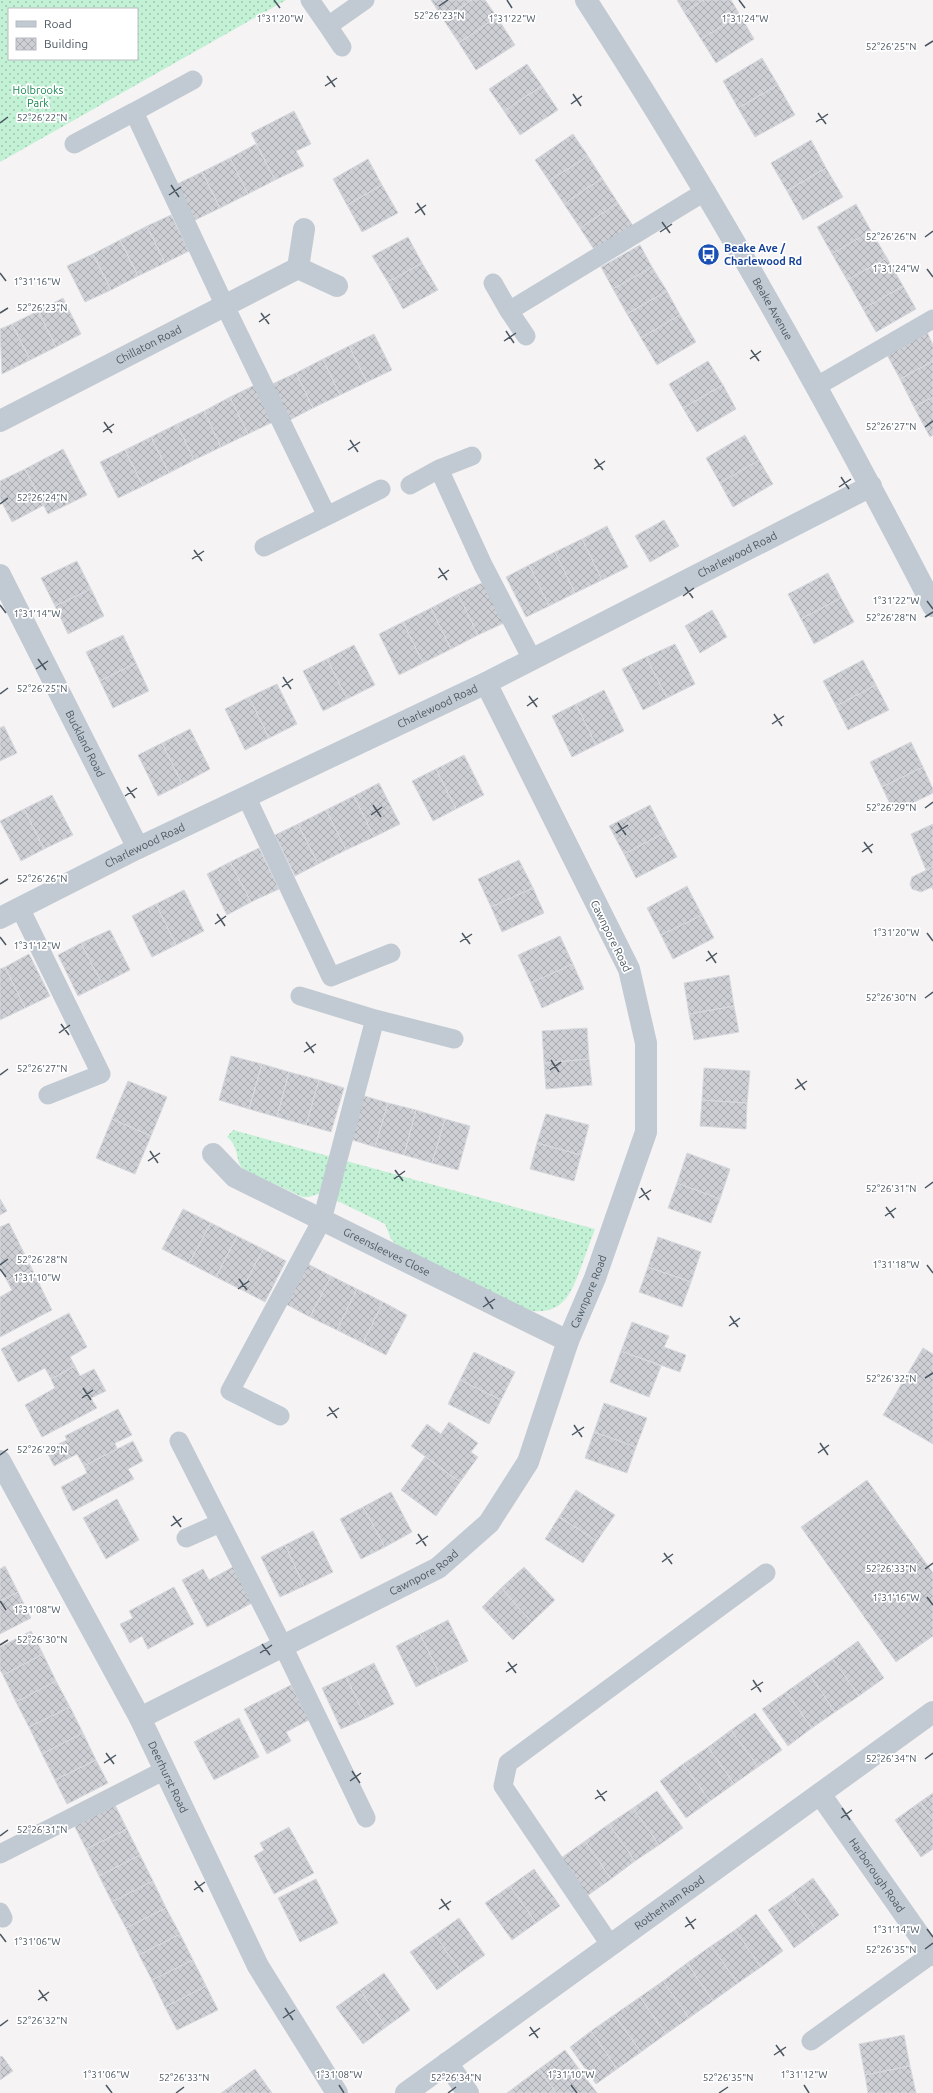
<svg xmlns="http://www.w3.org/2000/svg" width="933" height="2093" font-family="Ubuntu,sans-serif">
<defs>
<pattern id="grass-dots" width="8" height="8" patternUnits="userSpaceOnUse"><rect width="8" height="8" fill="#c3f1d5"/><path d="M2 2h.1M6 6h.1" fill="none" stroke="#a0c6b0" stroke-width="1.8" stroke-linecap="round"/></pattern>
<pattern id="building-cross-hatch" width="8" height="8" patternUnits="userSpaceOnUse"><rect width="8" height="8" fill="#cdcfd5"/><path d="M0 0l8 8M0 8l8-8" fill="none" stroke="#a8abb0"/></pattern>
</defs>
<rect width="100%" height="100%" fill="#f5f3f3"/>
<path fill="url(#grass-dots)" fill-rule="evenodd" d="M0,0H286L0,162ZM9,9H137V59H9Z
M233,1130L595,1229C590,1242 585,1256 580,1270C569,1299 560,1316 525,1310L400,1248L391,1239L385,1224L321,1193L309,1197H303L244,1170C234,1161 241,1148 227,1137Z"/>
<path fill="url(#building-cross-hatch)" stroke="#d7d9de" d="M431,0H472L443,19Z
M472,0H485L497,17L459,43L443,19Z
M677,0H704L684,12Z
M704,0H731L740,15L701,39L684,12Z
M740,15L754,39L716,63L701,39Z
M497,17L515,45L476,70L459,43Z
M762,58L778,85L738,108L723,81Z
M527,64L542,86L504,111L489,89Z
M778,85L795,115L755,137L738,108Z
M542,86L558,110L520,135L504,111Z
M294,111L311,144L296,151L304,166L275,180L251,133Z
M573,134L588,156L549,181L535,160Z
M811,140L826,168L787,191L771,163Z
M256,144L275,180L248,194L230,158Z
M588,156L602,178L564,204L549,181Z
M230,158L248,194L220,208L202,172Z
M368,159L382,185L347,205L333,179Z
M826,168L843,197L803,220L787,191Z
M202,172L220,208L193,221L175,185Z
M602,178L618,203L580,228L564,204Z
M382,185L398,213L362,232L347,205Z
M618,203L635,229L597,254L580,228Z
M856,204L871,231L832,254L817,227Z
M171,215L189,251L165,263L147,226Z
M147,226L165,263L138,276L120,240Z
M871,231L887,258L847,280L832,254Z
M408,237L422,263L388,282L372,256Z
M120,240L138,276L111,290L93,254Z
M640,245L652,267L613,289L601,267Z
M93,254L111,290L85,302L67,266Z
M887,258L903,286L863,309L847,280Z
M422,263L438,290L403,309L388,282Z
M652,267L667,291L627,314L613,289Z
M903,286L916,309L876,332L863,309Z
M667,291L680,315L641,338L627,314Z
M63,298L81,334L56,347L38,311Z
M38,311L56,347L30,360L12,324Z
M680,315L696,342L657,365L641,338Z
M12,324L30,360L2,374L0,329Z
M927,332L933,345V361L900,379L886,353Z
M374,334L392,370L367,382L349,346Z
M349,346L367,382L340,395L323,359Z
M323,359L340,395L313,408L296,373Z
M708,361L723,385L683,408L669,384Z
M933,361V397L914,407L900,379Z
M296,373L313,408L288,421L270,385Z
M255,385L273,422L248,434L230,397Z
M723,385L736,409L697,432L683,408Z
M230,397L248,434L221,447L204,411Z
M933,397V435L930,437L914,407Z
M204,411L221,447L194,460L177,424Z
M177,424L194,460L169,473L151,437Z
M745,435L759,460L720,483L706,458Z
M151,437L169,473L143,486L125,450Z
M63,449L87,495L48,514L25,469Z
M125,450L143,486L118,498L100,462Z
M759,460L773,484L733,507L720,483Z
M25,469L44,505L12,522L0,499V481Z
M664,520L679,546L650,562L635,536Z
M607,526L628,567L602,580L582,539Z
M582,539L602,580L575,593L555,552Z
M555,552L575,593L549,606L529,565Z
M77,561L91,589L55,606L41,578Z
M529,565L549,606L526,617L506,577Z
M828,573L841,598L801,619L788,594Z
M484,582L504,623L478,635L458,594Z
M91,589L104,616L68,634L55,606Z
M458,594L478,635L451,649L431,608Z
M841,598L854,622L814,644L801,619Z
M431,608L451,649L423,663L403,622Z
M712,610L727,637L700,653L685,626Z
M403,622L423,663L399,675L379,634Z
M123,635L136,663L100,681L86,652Z
M675,644L695,684L667,698L646,657Z
M354,645L375,685L347,699L327,659Z
M646,657L667,698L643,710L622,669Z
M327,659L347,699L323,711L303,671Z
M863,660L876,685L836,706L823,681Z
M136,663L149,691L113,708L100,681Z
M277,684L297,724L269,738L249,697Z
M876,685L889,710L848,730L836,706Z
M604,690L624,731L596,745L576,704Z
M249,697L269,738L245,750L225,709Z
M576,704L596,745L572,757L552,716Z
M4,726L17,753L0,761V728Z
M190,729L210,769L182,784L162,743Z
M911,742L923,767L882,787L870,762Z
M162,743L182,784L158,796L138,755Z
M464,755L484,795L456,809L436,769Z
M923,767L933,789V793L894,812L882,787Z
M436,769L456,809L433,821L412,781Z
M379,783L400,824L374,837L354,796Z
M52,795L73,835L44,849L24,809Z
M354,796L374,837L346,850L326,810Z
M650,805L664,833L624,854L609,826Z
M24,809L44,849L21,861L0,821Z
M326,810L346,850L318,864L298,824Z
M298,824L318,864L295,876L275,835Z
M933,824V867L926,870L911,834Z
M664,833L677,857L636,878L624,854Z
M259,848L279,889L251,902L230,862Z
M519,860L533,888L491,907L478,879Z
M230,862L251,902L227,915L207,874Z
M933,867V890L932,887L921,892L912,889L910,884L912,877Z
M687,886L702,915L661,935L647,908Z
M533,888L544,913L502,932L491,907Z
M184,890L204,931L176,945L156,904Z
M156,904L176,945L152,957L132,916Z
M702,915L714,938L673,959L661,935Z
M110,930L130,970L102,984L81,943Z
M560,936L573,964L531,983L518,955Z
M81,943L102,984L78,996L58,955Z
M29,954L50,996L25,1008L5,967Z
M573,964L584,989L542,1008L531,983Z
M5,967L25,1008L0,1020V969Z
M729,975L734,1006L689,1014L684,983Z
M734,1006L739,1032L694,1040L689,1014Z
M587,1028L589,1059L544,1063L542,1031Z
M231,1056L262,1064L249,1109L219,1100Z
M589,1059L592,1085L546,1089L544,1063Z
M262,1064L289,1072L277,1117L249,1109Z
M704,1068L750,1071L747,1103L702,1100Z
M289,1072L319,1080L306,1125L277,1117Z
M319,1080L344,1088L331,1132L306,1125Z
M128,1081L167,1097L151,1136L112,1119Z
M358,1094L388,1103L375,1147L346,1138Z
M702,1100L747,1103L746,1129L700,1126Z
M388,1103L416,1110L404,1155L375,1147Z
M416,1110L445,1119L432,1163L404,1155Z
M546,1114L589,1125L581,1155L537,1143Z
M112,1119L151,1136L135,1174L96,1158Z
M445,1119L470,1126L458,1170L432,1163Z
M537,1143L581,1155L574,1181L530,1169Z
M687,1153L730,1169L720,1199L677,1183Z
M677,1183L720,1199L711,1223L668,1208Z
M0,1199L7,1211L0,1215Z
M183,1209L211,1223L189,1263L162,1249Z
M9,1223L32,1269L7,1281L1,1269H0V1227Z
M211,1223L237,1236L216,1277L189,1263Z
M237,1236L263,1249L242,1290L216,1277Z
M658,1237L701,1252L691,1282L648,1267Z
M263,1249L286,1261L265,1302L242,1290Z
M304,1262L331,1276L310,1317L282,1302Z
M648,1267L691,1282L682,1307L639,1292Z
M32,1269L52,1310L0,1337V1297L12,1290L7,1281Z
M331,1276L357,1289L337,1330L310,1317Z
M357,1289L383,1302L363,1343L337,1330Z
M383,1302L407,1315L386,1355L363,1343Z
M69,1313L87,1347L70,1357L75,1366L51,1379L45,1368L18,1382L1,1349Z
M632,1322L669,1336L664,1347L686,1355L680,1372L621,1351Z
M923,1348L933,1354V1444L883,1415Z
M621,1351L661,1366L649,1397L610,1382Z
M474,1352L515,1372L501,1400L460,1380Z
M75,1366L80,1376L94,1369L106,1391L91,1398L97,1408L42,1437L25,1405L55,1388L51,1379Z
M460,1380L501,1400L489,1424L448,1404Z
M604,1403L647,1418L636,1447L594,1432Z
M118,1409L132,1435L115,1443L117,1449L84,1466L77,1454L54,1466L46,1450L67,1440L65,1436Z
M449,1422L478,1443L471,1452L478,1457L460,1482L411,1446L427,1424L441,1434Z
M594,1432L636,1447L627,1473L585,1458Z
M133,1441L143,1461L128,1469L134,1479L73,1511L61,1487L87,1473L84,1466Z
M425,1457L460,1482L436,1516L401,1490Z
M867,1480L933,1573V1636L896,1662L801,1527Z
M576,1490L615,1515L597,1541L559,1517Z
M391,1492L412,1532L385,1547L363,1507Z
M117,1499L139,1540L106,1559L83,1518Z
M363,1507L385,1547L361,1559L340,1519Z
M559,1517L597,1541L583,1563L545,1539Z
M313,1531L333,1572L304,1586L285,1545Z
M285,1545L304,1586L280,1597L261,1557Z
M5,1566L18,1592L0,1601V1569Z
M233,1567L252,1603L207,1627L182,1580L203,1569L209,1580Z
M524,1567L555,1600L532,1622L501,1588Z
M174,1587L194,1624L148,1649L142,1636L130,1643L120,1624L133,1618L129,1611Z
M501,1588L532,1622L513,1640L482,1607Z
M18,1592L31,1618L0,1634V1601Z
M448,1620L468,1661L440,1675L420,1634Z
M31,1631L43,1654L3,1675L0,1670V1647Z
M420,1634L440,1675L416,1687L396,1646Z
M858,1641L884,1678L859,1696L833,1659Z
M43,1654L56,1681L16,1702L3,1675Z
M833,1659L859,1696L835,1712L810,1675Z
M374,1663L394,1704L366,1718L346,1677Z
M810,1675L835,1712L812,1728L786,1692Z
M346,1677L366,1718L341,1729L322,1688Z
M56,1681L70,1707L29,1727L16,1702Z
M291,1685L309,1720L286,1732L291,1741L267,1754L244,1709Z
M786,1692L812,1728L788,1746L762,1709Z
M70,1707L83,1733L42,1754L29,1727Z
M755,1713L782,1750L758,1767L731,1730Z
M239,1718L259,1757L214,1780L194,1742Z
M731,1730L758,1767L734,1784L708,1747Z
M83,1733L96,1760L55,1780L42,1754Z
M708,1747L734,1784L710,1801L683,1764Z
M96,1760L108,1783L67,1804L55,1780Z
M683,1764L710,1801L686,1818L660,1781Z
M657,1791L683,1828L659,1845L633,1808Z
M933,1793V1820L920,1802Z
M920,1802L933,1820V1849L921,1857L895,1820Z
M115,1805L127,1829L86,1849L74,1825Z
M633,1808L659,1845L635,1861L609,1824Z
M609,1824L635,1861L611,1879L585,1841Z
M289,1827L314,1873L274,1894L254,1856L264,1850L260,1843Z
M127,1829L140,1855L99,1876L86,1849Z
M585,1841L611,1879L587,1896L561,1858Z
M140,1855L153,1881L112,1902L99,1876Z
M534,1869L560,1906L536,1923L510,1886Z
M813,1878L839,1915L817,1931L791,1894Z
M316,1879L338,1923L300,1942L278,1898Z
M153,1881L166,1908L126,1928L112,1902Z
M510,1886L536,1923L512,1940L485,1903Z
M791,1894L817,1931L794,1948L768,1910Z
M166,1908L180,1934L139,1955L126,1928Z
M756,1914L783,1951L761,1967L735,1930Z
M459,1918L485,1955L461,1972L435,1935Z
M735,1930L761,1967L738,1983L711,1946Z
M180,1934L193,1960L152,1980L139,1955Z
M435,1935L461,1972L437,1990L410,1952Z
M711,1946L738,1983L713,2001L687,1963Z
M193,1960L206,1986L165,2007L152,1980Z
M687,1963L713,2001L689,2018L663,1981Z
M384,1973L410,2010L386,2027L360,1990Z
M663,1981L689,2018L666,2034L640,1997Z
M206,1986L218,2010L177,2030L165,2007Z
M360,1990L386,2027L363,2044L336,2007Z
M640,1997L666,2034L641,2052L614,2015Z
M614,2015L641,2052L617,2069L591,2031Z
M591,2031L617,2069L596,2084L570,2047Z
M904,2035L910,2066L865,2075L859,2044Z
M565,2050L597,2093H556L539,2069Z
M2,2056L13,2071L0,2080V2057Z
M910,2066L916,2093H868L865,2075Z
M255,2069L272,2093H236L231,2086Z
M539,2069L556,2093H507Z
M231,2086L236,2093H221Z"/>
<g fill="none" stroke-linecap="round" stroke-linejoin="round">
<path stroke="#c1cad2" stroke-width="19" d="M310,0L328,26
M342,47L328,26L365,0
M134,112L193,80
M74,144L134,112L225,306L327,516L264,547
M493,283L509,311
M526,336L509,311L706,191
M817,386L933,319
M472,456L439,469L483,565L532,659
M410,485L439,469
M327,516L381,489
M246,796L331,977L391,953
M20,908L101,1074L48,1095
M300,996L375,1019
M280,1416L230,1391L322,1220L375,1019L454,1039
M179,1441L283,1646L366,1818
M186,1538L220,1523
M0,1854L165,1770
M0,1912L3,1918
M611,1946L503,1786L508,1763L766,1573
M811,2041L932,1954"/>
<g stroke="#c1cad2" stroke-width="22">
<path d="M304,229L298,268L337,286"/>
<path id="s1" d="M0,421L298,268"/>
<path id="s2" d="M0,575L138,848"/>
<path id="s3" d="M0,918L138,848L486,683L871,486"/>
<path id="s4" d="M213,1154L235,1177L568,1341"/>
<path id="s5" d="M0,1461L140,1718L258,1966L337,2093"/>
<path id="s6" d="M140,1718L438,1568L489,1523L528,1462L568,1341L595,1278L646,1132V1043L629,969L486,683"/>
<path id="s7" d="M820,1794L933,1955"/>
<path d="M447,2063L468,2093"/>
</g>
<g stroke="#c1cad2" stroke-width="22">
<path id="s8" d="M586,0C713,196 826,398 933,606"/>
<path id="s9" d="M406,2093L933,1712"/>
</g>
</g>
<path fill="none" stroke="#4a5661" stroke-width="1.5" d="M274,0L280,8M507,0L512,8M739,0L745,8M439,6L448,0M925,46L933,41M327,76L335,87M325,86L337,78M573,94L581,106M571,104L582,96M818,113L826,124M816,122L828,114M0,123L8,117M171,185L179,197M169,195L181,187M417,203L425,215M415,213L426,205M662,222L670,233M660,232L672,224M925,237L933,231M927,269L933,277M0,273L6,281M0,313L8,308M261,313L269,324M259,322L270,314M506,331L514,343M504,341L516,333M751,350L759,361M750,359L761,351M104,422L112,433M925,427L933,421M103,432L114,424M350,440L358,452M348,450L360,442M595,459L603,470M594,469L605,461M841,477L849,489M839,487L851,479M0,504L8,498M194,550L202,561M192,559L204,551M439,568L447,580M438,578L449,570M685,587L693,598M683,596L694,588M927,601L933,609M0,605L6,613M925,617L933,612M38,659L46,670M36,669L48,661M283,677L291,689M282,687L293,679M0,694L8,688M529,696L537,707M527,706L538,698M774,714L782,726M772,724L784,716M127,787L135,798M125,796L137,788M373,805L381,817M925,808L933,802M371,815L382,807M618,823L626,835M616,833L628,825M864,842L872,853M862,852L873,844M0,884L8,879M217,914L225,926M215,924L226,916M462,933L470,944M927,933L933,941M0,937L6,945M460,942L472,934M708,951L716,963M706,961L717,953M925,998L933,992M61,1024L69,1035M59,1033L70,1025M306,1042L314,1053M304,1052L316,1044M551,1060L559,1072M550,1070L561,1062M0,1075L8,1069M797,1079L805,1090M795,1089L807,1081M150,1151L158,1163M148,1161L160,1153M395,1170L403,1181M394,1179L405,1171M641,1188L649,1200M925,1188L933,1182M639,1198L651,1190M886,1207L894,1218M885,1216L896,1208M0,1265L8,1259M927,1265L933,1273M0,1269L6,1277M239,1279L247,1290M238,1289L249,1281M485,1297L493,1309M483,1307L495,1299M730,1316L738,1327M729,1326L740,1318M925,1378L933,1373M83,1388L91,1400M82,1398L93,1390M329,1407L337,1418M327,1416L339,1408M574,1425L582,1437M572,1435L584,1427M820,1443L828,1455M818,1453L829,1445M0,1455L8,1449M173,1516L181,1527M171,1526L182,1518M418,1534L426,1546M416,1544L428,1536M664,1553L672,1564M662,1562L673,1554M925,1569L933,1563M927,1597L933,1605M0,1601L6,1610M262,1644L270,1655M0,1645L8,1640M260,1653L272,1645M508,1662L516,1673M506,1672L517,1664M753,1680L761,1692M751,1690L763,1682M106,1753L114,1764M925,1759L933,1753M104,1763L116,1755M352,1771L360,1783M350,1781L361,1773M597,1790L605,1801M595,1799L607,1791M842,1808L850,1820M841,1818L852,1810M0,1836L8,1830M195,1881L203,1892M194,1890L205,1882M441,1899L449,1910M439,1909L451,1901M686,1917L694,1929M685,1927L696,1919M927,1929L933,1937M0,1934L6,1942M925,1949L933,1943M39,1990L47,2001M38,2000L49,1992M285,2008L293,2020M283,2018L295,2010M0,2026L8,2020M530,2027L538,2038M529,2036L540,2028M776,2045L784,2056M774,2055L786,2047M106,2085L112,2093M339,2085L344,2093M571,2085L577,2093M804,2085L809,2093M176,2093L184,2087M448,2093L456,2087M719,2093L728,2087"/>
<defs>
<symbol id="bus-disc" viewBox="-11 -11 22 22"><circle r="9.5" fill="#1a4fb4" stroke="#fff"/><path d="M-5-6H5V4H4V6H2V4H-2V6H-4V4H-5ZM-3.5-4V0h7V-4ZM-3.5 1.2v1.5H-2V1.2ZM2 1.2v1.5H3.5V1.2Z" fill="#fff"/></symbol>
</defs>
<g fill-rule="evenodd">
<use href="#bus-disc" x="696" y="242" width="25" height="25"/>
</g>
<g text-anchor="middle" stroke-width="3.5" stroke-linejoin="round" paint-order="stroke">
<g font-size="11" fill="#17864f" stroke="#fff">
<text x="38" y="94">Holbrooks<tspan x="38" dy="13">Park</tspan></text>
</g>
<g font-size="11" font-weight="bold" fill="#164399" stroke="#fff" text-anchor="start">
<text x="724" y="252">Beake Ave /<tspan x="724" dy="13">Charlewood Rd</tspan></text>
</g>
<g font-size="11" fill="#4a5661" stroke="#fff">
<text dy="4" stroke="none"><textPath href="#s8" startOffset="361">Beake Avenue</textPath></text>
<text dy="4" stroke="none"><textPath href="#s1" startOffset="167">Chillaton Road</textPath></text>
<text dy="4" stroke="none"><textPath href="#s3" startOffset="822">Charlewood Road</textPath></text>
<text dy="4" stroke="none"><textPath href="#s3" startOffset="486">Charlewood Road</textPath></text>
<text dy="4" stroke="none"><textPath href="#s2" startOffset="189">Buckland Road</textPath></text>
<text dy="4" stroke="none"><textPath href="#s3" startOffset="162">Charlewood Road</textPath></text>
<text transform="translate(611 936) rotate(64)" y="4">Cawnpore Road</text>
<text dy="4" stroke="none"><textPath href="#s4" startOffset="201">Greensleeves Close</textPath></text>
<text dy="4" stroke="none"><textPath href="#s6" startOffset="655">Cawnpore Road</textPath></text>
<text dy="4" stroke="none"><textPath href="#s6" startOffset="319">Cawnpore Road</textPath></text>
<text dy="4" stroke="none"><textPath href="#s5" startOffset="358">Deerhurst Road</textPath></text>
<text dy="4" stroke="none"><textPath href="#s7" startOffset="99">Harborough Road</textPath></text>
<text dy="4" stroke="none"><textPath href="#s9" startOffset="325">Rotherham Road</textPath></text>
</g>
</g>
<g font-size="10" text-anchor="middle" fill="#4a5661" stroke="#fff" stroke-width="3.5" stroke-linejoin="round" paint-order="stroke">
<text x="439" y="19">52°26'23"N</text>
<text x="280" y="22">1°31'20"W</text>
<text x="512" y="22">1°31'22"W</text>
<text x="745" y="22">1°31'24"W</text>
<text x="891" y="50">52°26'25"N</text>
<text x="42" y="121">52°26'22"N</text>
<text x="891" y="240">52°26'26"N</text>
<text x="896" y="272">1°31'24"W</text>
<text x="37" y="285">1°31'16"W</text>
<text x="42" y="311">52°26'23"N</text>
<text x="891" y="430">52°26'27"N</text>
<text x="42" y="501">52°26'24"N</text>
<text x="896" y="604">1°31'22"W</text>
<text x="37" y="617">1°31'14"W</text>
<text x="891" y="621">52°26'28"N</text>
<text x="42" y="692">52°26'25"N</text>
<text x="891" y="811">52°26'29"N</text>
<text x="42" y="882">52°26'26"N</text>
<text x="896" y="936">1°31'20"W</text>
<text x="37" y="949">1°31'12"W</text>
<text x="891" y="1001">52°26'30"N</text>
<text x="42" y="1072">52°26'27"N</text>
<text x="891" y="1192">52°26'31"N</text>
<text x="42" y="1263">52°26'28"N</text>
<text x="896" y="1268">1°31'18"W</text>
<text x="37" y="1281">1°31'10"W</text>
<text x="891" y="1382">52°26'32"N</text>
<text x="42" y="1453">52°26'29"N</text>
<text x="891" y="1572">52°26'33"N</text>
<text x="896" y="1601">1°31'16"W</text>
<text x="37" y="1613">1°31'08"W</text>
<text x="42" y="1643">52°26'30"N</text>
<text x="891" y="1762">52°26'34"N</text>
<text x="42" y="1833">52°26'31"N</text>
<text x="896" y="1933">1°31'14"W</text>
<text x="37" y="1945">1°31'06"W</text>
<text x="891" y="1953">52°26'35"N</text>
<text x="42" y="2024">52°26'32"N</text>
<text x="106" y="2078">1°31'06"W</text>
<text x="339" y="2078">1°31'08"W</text>
<text x="571" y="2078">1°31'10"W</text>
<text x="804" y="2078">1°31'12"W</text>
<text x="184" y="2081">52°26'33"N</text>
<text x="456" y="2081">52°26'34"N</text>
<text x="728" y="2081">52°26'35"N</text>
</g>
<rect x="8" y="8" width="130" height="52" fill="#ffffff" stroke="#b7bbc0"/>
<rect x="16" y="21" width="20" height="6" fill="#c1cad2" stroke="#b7bbc0"/>
<text x="44" y="28" font-size="12" fill="#4a5661">Road</text>
<rect x="16" y="38" width="20" height="12" fill="url(#building-cross-hatch)" stroke="#b7bbc0"/>
<text x="44" y="48" font-size="12" fill="#4a5661">Building</text>
</svg>
